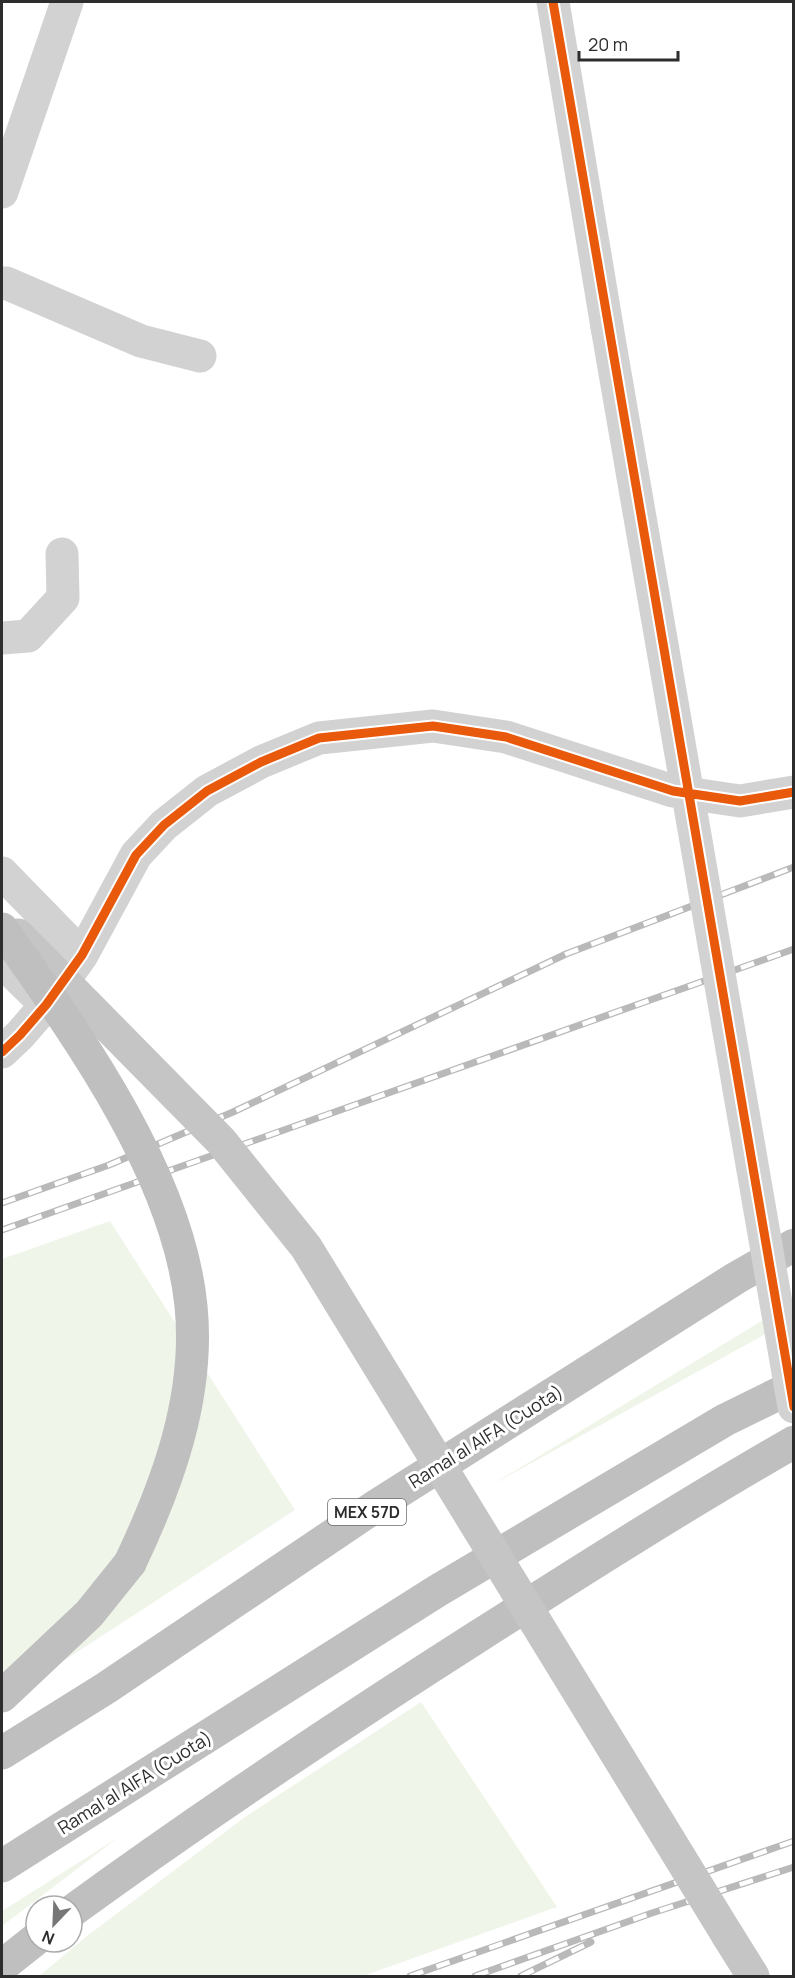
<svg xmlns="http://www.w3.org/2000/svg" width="795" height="1978" font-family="Manrope,sans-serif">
<rect width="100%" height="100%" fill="#fff"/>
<path fill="#f0f5ea" d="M110,1221L295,1510L2,1701V1259Z
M793,1302V1319L490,1486Z
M421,1702L557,1907L363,1976H39L87,1936L245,1817Z
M119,1837L2,1926V1911Z"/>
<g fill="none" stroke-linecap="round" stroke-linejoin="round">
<path stroke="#d2d2d2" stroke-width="33" d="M553,2L607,327
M2,192L67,2
M2,283H6L141,341L200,356
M2,638L28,636L63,598L62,554
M2,873L82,955
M2,962L44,1003
M2,1052L20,1035L46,1005L82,955L136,855L164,825L207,791L261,762L319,738L433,726L506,737L673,791L740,801L794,792"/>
<path stroke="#c5c5c5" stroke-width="33" d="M728,1936L753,1976"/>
<path stroke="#bfbfbf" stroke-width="33" d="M2,1696L89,1614L130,1563
M2,1753L106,1688L376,1506L736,1278L794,1245
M2,1866L437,1591L725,1420L794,1386
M72,1911C204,1815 339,1725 477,1637C582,1570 686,1504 794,1442
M2,1966L36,1939"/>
<defs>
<path id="rail" d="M2,1203L109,1165L233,1112L566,954L794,867
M2,1230L794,949
M410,1976L794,1841
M475,1976L652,1913L794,1867
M521,1976L591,1942"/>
</defs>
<use href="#rail" stroke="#b9b9b9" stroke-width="7"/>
<use href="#rail" stroke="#fff" stroke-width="4.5" stroke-dasharray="14" stroke-linecap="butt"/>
<path stroke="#d2d2d2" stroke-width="33" d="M607,327L794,1407"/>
<path stroke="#c5c5c5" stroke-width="33" d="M18,935L221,1141L306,1247L728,1936"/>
<path stroke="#bfbfbf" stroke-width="33" d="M2,929C77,1035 178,1174 191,1306C200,1396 168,1483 130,1563"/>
<defs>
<path id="cycleway" d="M553,2L794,1407
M2,1052L20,1035L46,1005L82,955L136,855L164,825L207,791L261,762L319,738L433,726L506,737L673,791L740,801L794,792"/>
</defs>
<use href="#cycleway" stroke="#fff" stroke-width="13"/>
<use href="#cycleway" stroke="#e8590c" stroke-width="9"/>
</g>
<g text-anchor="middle" stroke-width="6" stroke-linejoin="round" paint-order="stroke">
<rect fill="#fff" stroke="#6c6c6c" stroke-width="1.5" x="328" y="1499" width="78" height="26" rx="4.5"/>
<g font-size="16" font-weight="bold" fill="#2d2d2d">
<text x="367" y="1518">MEX 57D</text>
</g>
<g font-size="18" fill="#2d2d2d" stroke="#fff">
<text transform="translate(486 1437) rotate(-32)" y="6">Ramal al AIFA (Cuota)</text>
<text transform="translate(135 1783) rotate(-32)" y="6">Ramal al AIFA (Cuota)</text>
</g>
</g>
<rect width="795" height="1978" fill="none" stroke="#2d2d2d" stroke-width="6"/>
<g transform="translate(54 1924) rotate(203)"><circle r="28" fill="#ffffff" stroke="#ababab" stroke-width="1.5"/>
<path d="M0-4.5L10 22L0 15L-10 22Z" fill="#767676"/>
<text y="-9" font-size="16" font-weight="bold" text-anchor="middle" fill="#2d2d2d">N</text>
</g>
<path d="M579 51v9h99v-9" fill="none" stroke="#2d2d2d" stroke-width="3"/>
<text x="588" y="51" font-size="18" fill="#2d2d2d" stroke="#ffffff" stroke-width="4.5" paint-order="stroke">20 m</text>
</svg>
